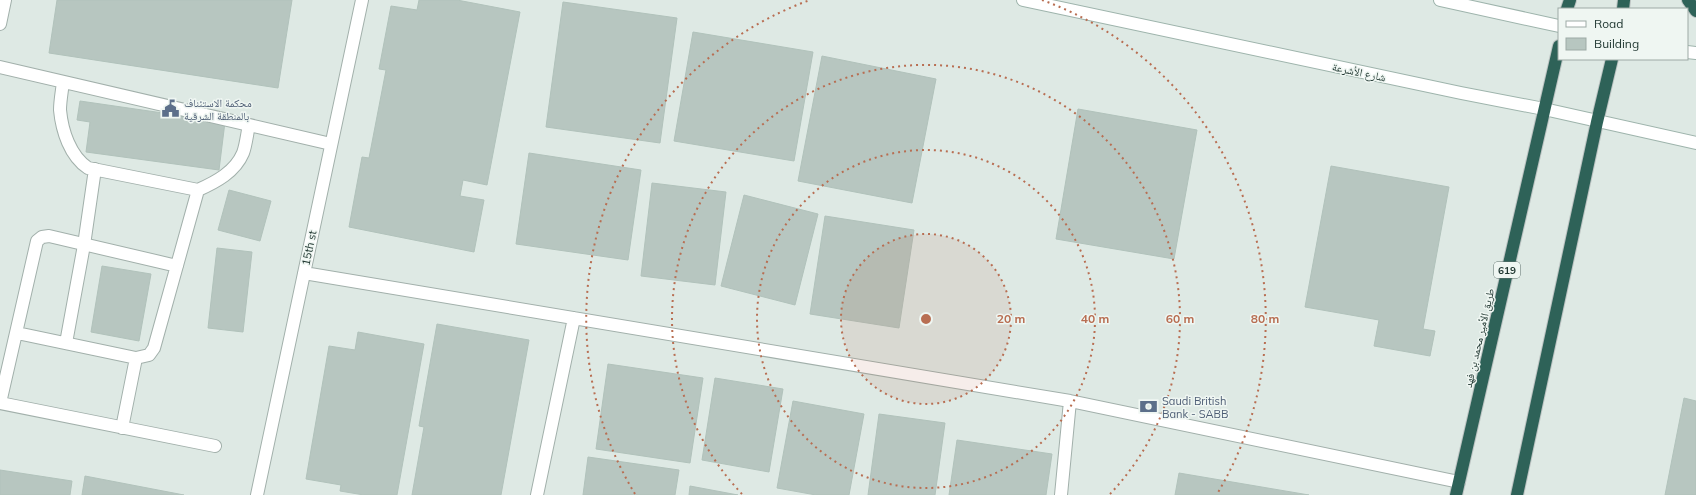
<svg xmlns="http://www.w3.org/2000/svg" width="1696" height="495" font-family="Mulish,'Noto Naskh Arabic',sans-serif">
<rect width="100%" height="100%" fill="#dee9e4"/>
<path fill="#b7c6c0" stroke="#b1c2bb" d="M57,0H292L278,88L49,53Z
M419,0H457L520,12L487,185L463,180L460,196L484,200L474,252L349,227L362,157L369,158L386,70L379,69L391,6L417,10Z
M563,2L677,18L660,143L546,127Z
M693,32L813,52L794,161L674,141Z
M822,56L936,79L912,203L798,181Z
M80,101L225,122L219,170L86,152L90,122L77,120Z
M1078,109L1197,130L1174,259L1056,239Z
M529,153L641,170L628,260L516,244Z
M1331,166L1449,187L1423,329L1435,331L1430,356L1374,346L1379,320L1305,307Z
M652,183L726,192L715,285L641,276Z
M229,190L271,201L260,241L218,230Z
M744,195L818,214L795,305L721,286Z
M825,216L914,230L899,328L810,314Z
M217,248L252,252L243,332L208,328Z
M102,266L151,274L139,341L91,332Z
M437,324L529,340L501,495H412L424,427L419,426Z
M358,332L424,344L397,495H364L340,491L341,485L306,479L329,346L355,350Z
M608,364L703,378L690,463L596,449Z
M715,378L783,389L769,472L702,460Z
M1684,398L1696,401V495H1665Z
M793,401L864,414L849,495H816L777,488Z
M879,414L945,423L935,495H868Z
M957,440L1052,454L1046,495H949Z
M588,457L679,470L675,495H583Z
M0,470L72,481L70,495H0Z
M1179,473L1309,495H1175Z
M85,476L184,495H82Z
M690,486L738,495H689Z"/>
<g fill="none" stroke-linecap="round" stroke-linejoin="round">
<defs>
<path id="lane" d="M0,67L331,144
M63,82C62,91 60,101 60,110C62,131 70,156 88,168L198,190C216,182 235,172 243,153C246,145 247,134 249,125
M17,333L136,358L149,355L154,348L198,190
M66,343L84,245L95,169
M0,403L37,241L42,237L49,236L177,266
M0,403L215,446
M122,428L136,358"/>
<path id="street" d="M0,24L5,0
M304,273L1070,401L1459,482
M257,495L362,0
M537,495L574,318
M1061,495L1070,401"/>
<path id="secondary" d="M1023,0L1461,93L1544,109L1696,143
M1440,0L1559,26
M1687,52L1696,53"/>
<path id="highway" d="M1688,0L1696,11
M1567,9L1570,0
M1623,9L1624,0
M1456,495L1559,46
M1517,495L1597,122L1612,59"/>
</defs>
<use href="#lane" stroke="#a2b0ab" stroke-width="14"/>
<use href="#street" stroke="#a2b0ab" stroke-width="14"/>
<use href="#secondary" stroke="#9eb4ac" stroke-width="14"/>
<use href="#highway" stroke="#bcc3c2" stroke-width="14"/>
<use href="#lane" stroke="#fff" stroke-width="12"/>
<use href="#street" stroke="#fff" stroke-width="12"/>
<use href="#secondary" stroke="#fff" stroke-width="12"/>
<use href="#highway" stroke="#2e6258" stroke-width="12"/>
</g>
<circle cx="926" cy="319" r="85" fill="#b86e52" fill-opacity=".12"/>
<g fill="none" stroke="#b86e52" stroke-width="2" stroke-dasharray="2 4">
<circle cx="926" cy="319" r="85"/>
<circle cx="926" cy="319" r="169"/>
<path d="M742 494A254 254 0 1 1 1110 494"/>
<path d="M635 494A339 339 0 0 1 810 0M1042 0A339 339 0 0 1 1217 494"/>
</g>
<defs>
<symbol id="civic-bare" viewBox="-9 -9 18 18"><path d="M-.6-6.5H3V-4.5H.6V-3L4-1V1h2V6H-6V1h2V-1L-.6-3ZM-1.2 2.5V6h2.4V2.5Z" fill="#5c6f8a" stroke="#eff6f2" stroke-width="2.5" paint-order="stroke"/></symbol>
<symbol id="bank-bare" viewBox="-9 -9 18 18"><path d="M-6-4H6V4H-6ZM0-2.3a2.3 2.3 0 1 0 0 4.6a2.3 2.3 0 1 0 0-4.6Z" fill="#5c6f8a" stroke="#eff6f2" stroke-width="2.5" paint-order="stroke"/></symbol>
</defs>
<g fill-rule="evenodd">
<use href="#civic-bare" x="158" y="96" width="25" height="25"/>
<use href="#bank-bare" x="1136" y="394" width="25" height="25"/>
</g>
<g text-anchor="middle" stroke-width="3" stroke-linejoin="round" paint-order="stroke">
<rect fill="#eff6f2" stroke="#5f716c" stroke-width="1" x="1494" y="262" width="26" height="16" rx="3"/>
<g font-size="10" font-weight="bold" fill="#213832">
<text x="1507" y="274">619</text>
</g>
<g font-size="11" fill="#213832" stroke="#eff6f2">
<text transform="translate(1359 72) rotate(12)" y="4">شارع الأشرعة</text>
<text transform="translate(309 248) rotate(-78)" y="4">15th st</text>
<text transform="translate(1479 338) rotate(-77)" y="4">طريق الأمير محمد بن فهد</text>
</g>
<g font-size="11" fill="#4e5e75" stroke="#eff6f2" text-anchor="start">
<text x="184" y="107">محكمة الاستئناف<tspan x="184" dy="13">بالمنطقة الشرقية</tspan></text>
<text x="1162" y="405">Saudi British<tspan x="1162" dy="13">Bank - SABB</tspan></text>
</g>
</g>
<circle cx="926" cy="319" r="6" fill="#b86e52" stroke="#eff6f2" stroke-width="2"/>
<g font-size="12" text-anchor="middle" font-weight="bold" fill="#b86e52" stroke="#eff6f2" stroke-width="3" stroke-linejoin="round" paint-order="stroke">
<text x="1011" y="323">20 m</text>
<text x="1095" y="323">40 m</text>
<text x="1180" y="323">60 m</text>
<text x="1265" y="323">80 m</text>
</g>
<rect x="1558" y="8" width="130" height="52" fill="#eff6f2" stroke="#9daaa5"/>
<rect x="1566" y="21" width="20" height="6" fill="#ffffff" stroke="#9daaa5"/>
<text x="1594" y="28" font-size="12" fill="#213832">Road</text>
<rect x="1566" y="38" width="20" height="12" fill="#b7c6c0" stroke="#9daaa5"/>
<text x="1594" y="48" font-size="12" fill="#213832">Building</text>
</svg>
